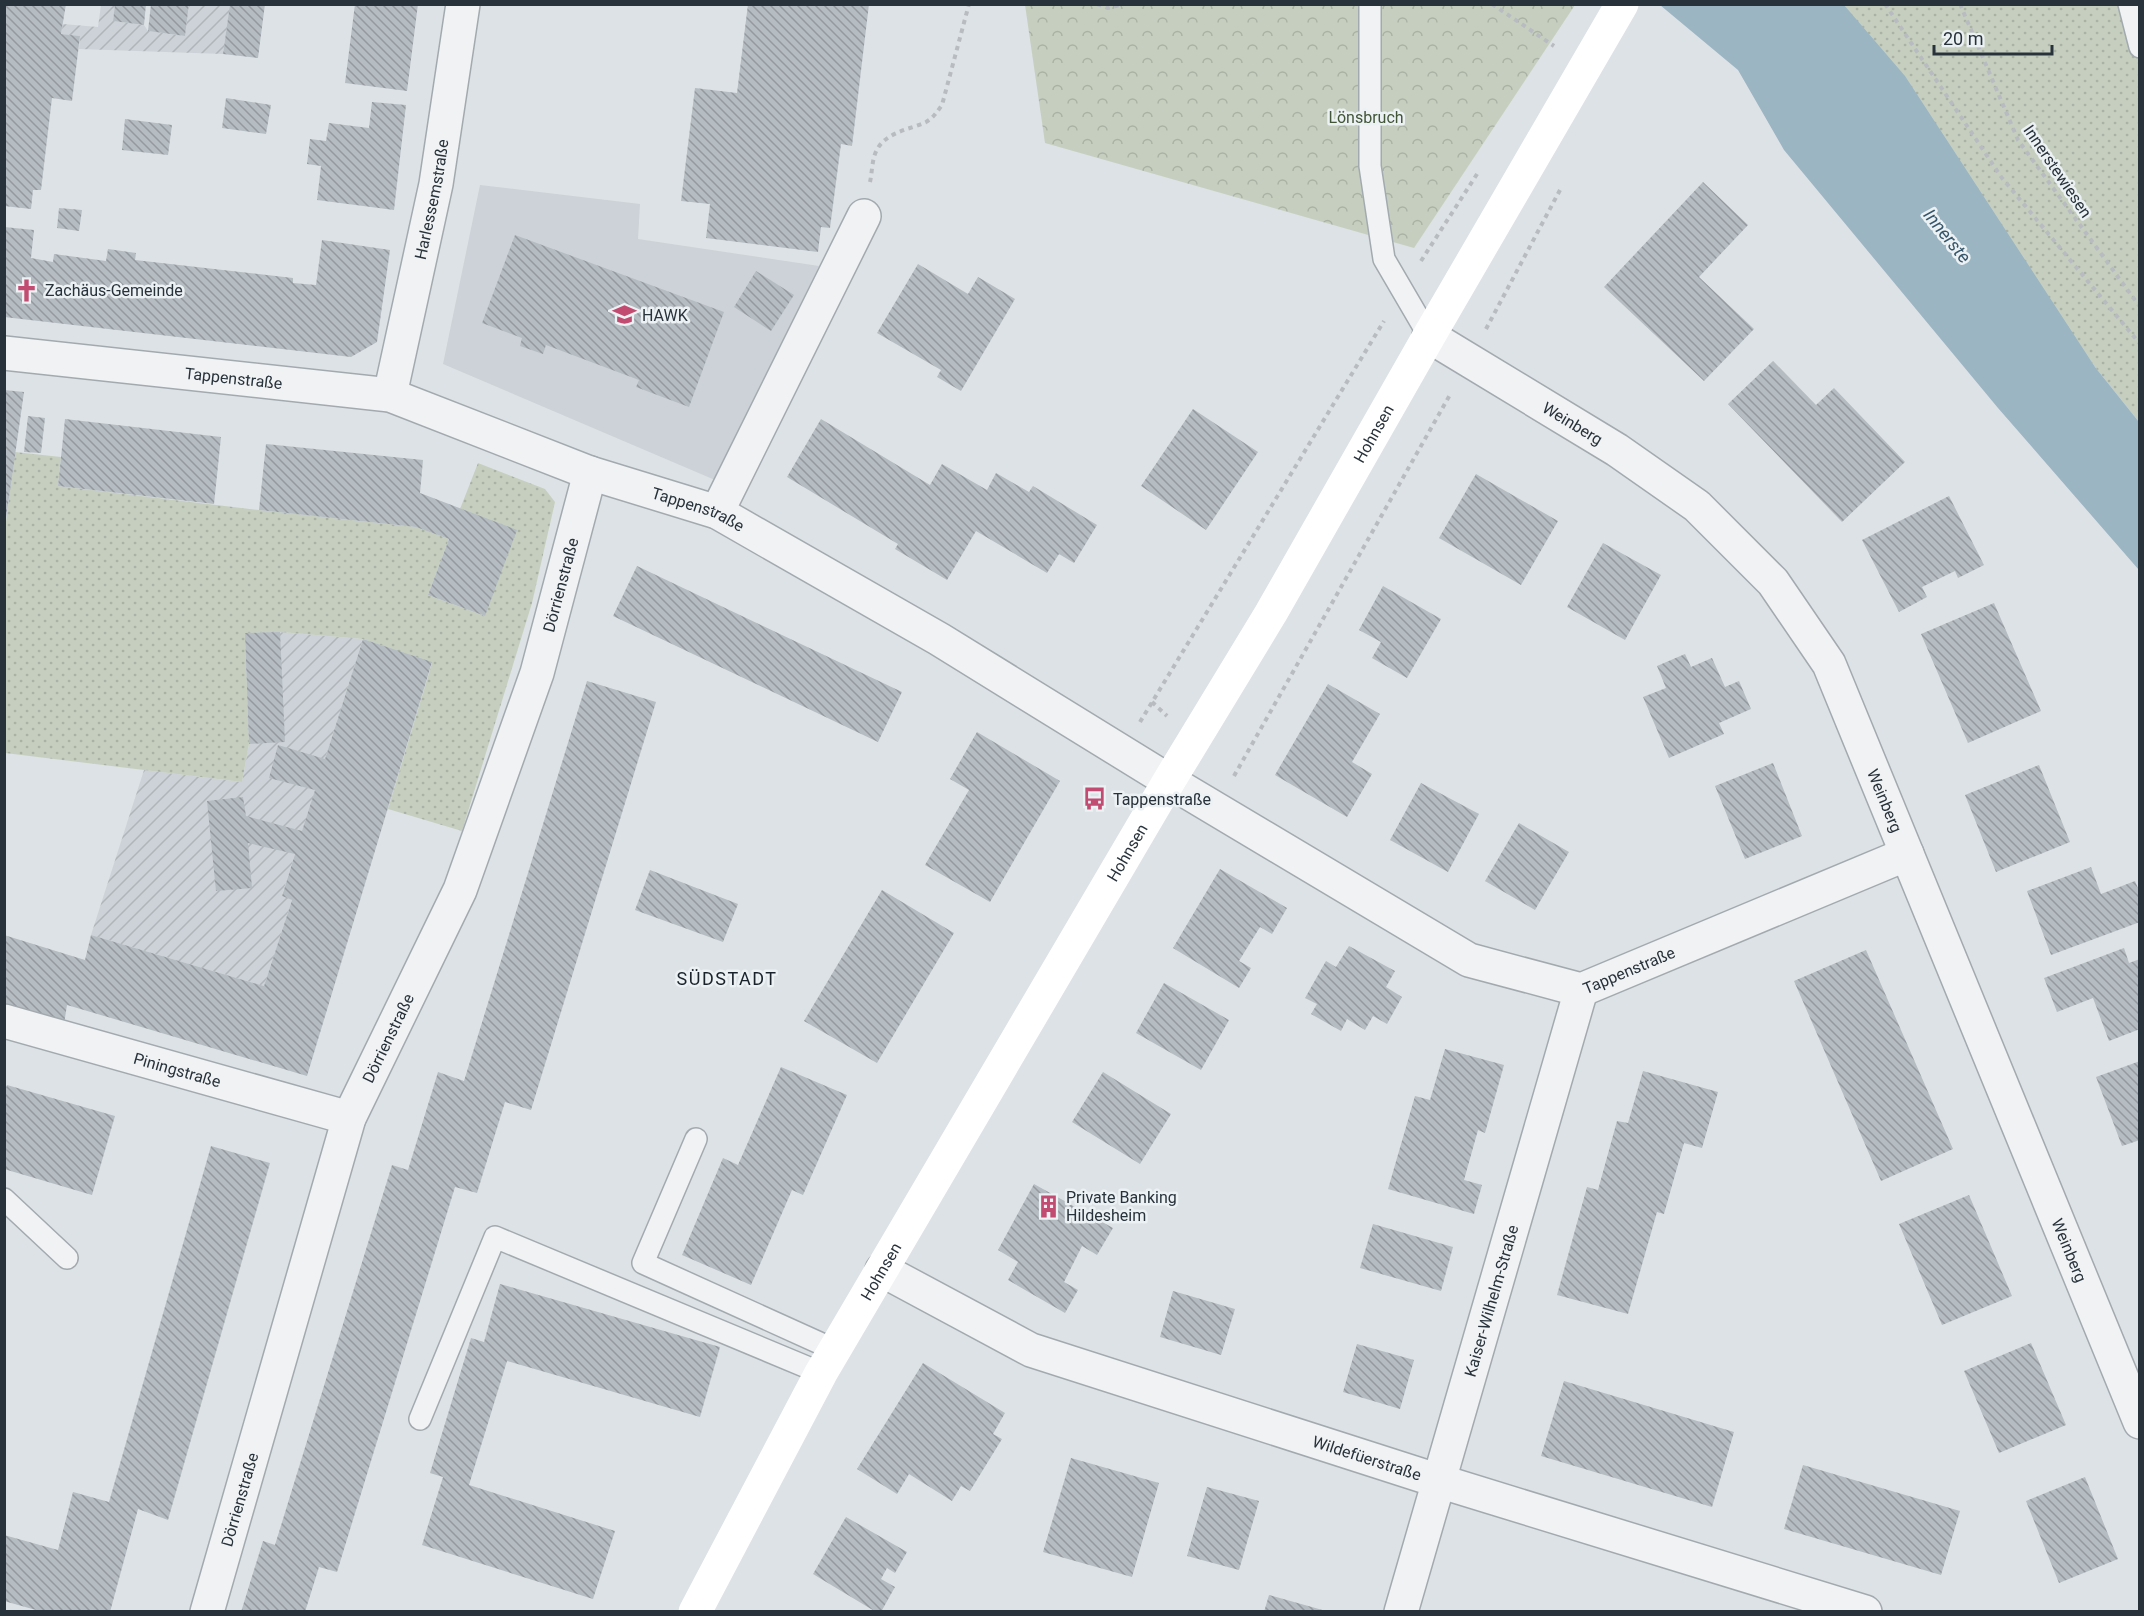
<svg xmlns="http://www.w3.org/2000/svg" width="2144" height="1616" font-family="Roboto,sans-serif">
<defs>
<pattern id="industrial-furrows" width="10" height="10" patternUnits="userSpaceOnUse" patternTransform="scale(1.5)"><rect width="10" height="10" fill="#ccd2d7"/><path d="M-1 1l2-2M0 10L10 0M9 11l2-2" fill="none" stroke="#afb5b9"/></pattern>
<pattern id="green-dots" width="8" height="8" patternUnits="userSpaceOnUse" patternTransform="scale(1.5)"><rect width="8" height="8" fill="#c6cfbf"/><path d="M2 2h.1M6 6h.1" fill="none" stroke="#aab2a5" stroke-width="1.8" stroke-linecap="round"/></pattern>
<pattern id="forest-crowns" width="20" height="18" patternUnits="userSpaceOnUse" patternTransform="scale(1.5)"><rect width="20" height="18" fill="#c6cfbf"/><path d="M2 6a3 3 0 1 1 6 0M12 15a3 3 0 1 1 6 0" fill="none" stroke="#aab2a5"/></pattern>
<pattern id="building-back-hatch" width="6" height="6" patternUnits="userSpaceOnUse" patternTransform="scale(1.5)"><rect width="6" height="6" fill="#b5bcc2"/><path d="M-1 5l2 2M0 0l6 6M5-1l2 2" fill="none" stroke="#93999f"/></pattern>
</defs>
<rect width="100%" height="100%" fill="#dde2e6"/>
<path fill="#ccd2d7" d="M480,185L640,204L638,239L819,266L715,480L443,364Z"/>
<path fill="url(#industrial-furrows)" d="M115,4L113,21L144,25L148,31L185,36L189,5H230L223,54L79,49L80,36L61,34L63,24L98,27L101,5Z
M280,632L363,639L282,895L292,900L264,986L91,935L144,770L242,782L249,744L245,633Z"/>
<path fill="url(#green-dots)" d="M1844,5H2139V422L2095,367Z
M15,452L61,457L58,486L259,510L417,527L449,539L428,595L485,616L460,509L478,463L545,489L555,502L532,603L462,831L388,809L432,663L363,639L280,632L245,633L249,744L242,782L5,753V529Z"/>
<path fill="url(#forest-crowns)" d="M1025,5H1575L1414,248L1045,143Z"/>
<path fill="#9bb5c3" d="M1660,5H1844L1905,76L2095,367L2139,422V570L1998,408L1784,150L1738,70Z"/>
<path fill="url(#building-back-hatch)" d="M4,4H66L61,34L80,36L72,101L52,98L41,190H33L31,209L4,206Z
M115,4H146L144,25L113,21Z
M151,4H189L185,36L148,31Z
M230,4H265L258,58L223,54Z
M355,4H418L407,91L345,83Z
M748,4H869L852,146L841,144L830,228L821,227L818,252L706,238L710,204L681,201L695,88L737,93Z
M226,98L271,105L266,134L222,128Z
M372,102L406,105L394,210L317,200L321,166L307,164L310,139L326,141L329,123L369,128Z
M125,119L172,125L168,155L122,150Z
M1703,182L1748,225L1699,277L1754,329L1704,381L1604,287Z
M59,208L82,210L79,231L57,228Z
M4,227L34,230L31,258L53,262L54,254L106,261L108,249L136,253L135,260L293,278V283L316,285L322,240L390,250L377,342L351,357L4,317Z
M515,235L724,312L689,407L636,387L639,380L546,345L543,354L520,346L522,338L482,323Z
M918,264L968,294L978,277L1015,299L961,391L937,377L941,370L877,333Z
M756,271L794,295L771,331L734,307Z
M1773,361L1816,405L1834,388L1905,462L1842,522L1728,404Z
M4,390L24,392L6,519H4Z
M1193,409L1258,452L1206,530L1141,486Z
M28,416L45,418L41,453L24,452Z
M65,419L221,437L214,504L58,486Z
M821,419L930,485L942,464L987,490L996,473L1029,492L1033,486L1097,525L1074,563L1059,554L1047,573L976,531L947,580L895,549L898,544L787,477Z
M266,444L423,460L420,493L517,530L485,616L428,595L449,539L416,527L259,510Z
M1476,474L1558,521L1521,585L1439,538Z
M1949,496L1984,565L1958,578L1955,571L1922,587L1927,597L1899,612L1862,540Z
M1603,543L1661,575L1625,640L1567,607Z
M637,566L902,692L878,742L613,616Z
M1383,586L1441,619L1407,678L1372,658L1381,642L1359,630Z
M1994,603L2041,711L1968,743L1921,634Z
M280,632L285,742L249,744L245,633Z
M363,639L432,662L307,1076L67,1005L64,1024L4,1007V935L85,960L91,935L264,986L292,900L282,896L295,854L248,843L252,888L216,891L207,801L243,797L246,816L302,831L315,790L269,778L278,745L325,759Z
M1685,654L1691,667L1712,658L1725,687L1739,681L1751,709L1719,723L1724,734L1669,758L1643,697L1666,688L1657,666Z
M587,681L656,702L531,1110L505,1102L477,1193L455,1187L337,1572L319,1567L305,1612H241L263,1541L275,1545L392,1165L408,1170L438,1072L464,1081Z
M1328,684L1380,714L1352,762L1372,774L1347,817L1275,775Z
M977,732L1060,781L990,902L925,865L969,790L950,779Z
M1773,763L1802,836L1745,859L1715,786Z
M2039,765L2070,842L1996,872L1965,795Z
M1421,783L1479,814L1448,872L1390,840Z
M1519,823L1569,852L1535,910L1485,881Z
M2091,867L2101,894L2135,881L2140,893V922L2051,955L2027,891Z
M1220,869L1287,908L1272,934L1260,927L1239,961L1251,968L1239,988L1173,948Z
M650,870L738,904L723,942L635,910Z
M882,890L954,933L877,1063L804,1021Z
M1349,946L1395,971L1386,987L1402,997L1387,1024L1373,1016L1365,1030L1347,1019L1341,1031L1311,1014L1317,1004L1305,998L1326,961L1336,967Z
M2124,948L2129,963L2140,959V1029L2109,1041L2093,998L2057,1012L2044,978Z
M1866,950L1953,1149L1881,1181L1794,981Z
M1164,983L1229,1020L1201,1070L1136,1033Z
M1445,1049L1504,1065L1485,1133L1478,1130L1464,1180L1482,1185L1474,1214L1388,1189L1415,1096L1430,1100Z
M2140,1061V1140L2122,1146L2096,1077Z
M781,1067L847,1095L803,1195L792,1190L751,1285L682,1255L723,1158L738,1165Z
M1643,1071L1718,1092L1702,1148L1684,1143L1664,1214L1657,1212L1628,1314L1557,1295L1587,1187L1598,1190L1617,1121L1628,1123Z
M1103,1072L1171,1114L1140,1164L1072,1122Z
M7,1085L115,1116L92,1195L4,1169V1093Z
M211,1146L270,1163L168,1520L138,1509L110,1612H43L4,1601V1535L58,1550L73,1492L109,1502Z
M1034,1184L1113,1228L1097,1255L1082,1246L1064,1282L1078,1290L1065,1313L1008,1280L1018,1262L998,1250Z
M1969,1195L2012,1296L1942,1325L1899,1224Z
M1373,1224L1453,1247L1441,1291L1360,1268Z
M500,1284L720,1347L700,1417L507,1361L469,1485L615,1531L593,1599L422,1545L443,1477L430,1473L471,1338L484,1342Z
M1173,1291L1235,1309L1221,1355L1160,1337Z
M2031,1343L2066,1425L1999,1453L1964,1371Z
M1357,1344L1414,1360L1400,1409L1343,1392Z
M923,1363L1005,1413L993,1434L1002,1439L970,1491L961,1486L952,1501L909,1474L897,1494L857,1469Z
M1564,1381L1734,1432L1712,1507L1541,1456Z
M1071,1458L1159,1483L1132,1577L1043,1552Z
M1803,1465L1960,1511L1941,1575L1784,1529Z
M2085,1477L2118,1559L2059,1583L2026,1501Z
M1207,1487L1259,1501L1239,1570L1187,1556Z
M846,1517L907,1552L895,1573L887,1568L881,1579L895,1587L881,1612H876L813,1574Z
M1269,1595L1326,1611V1612H1264Z"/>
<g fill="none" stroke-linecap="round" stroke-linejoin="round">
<defs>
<path id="service" d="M1370,4V166L1384,259L1429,336
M2129,4L2140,47
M696,1139L643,1263L835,1350
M4,1199L67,1258
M420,1419L495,1237L821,1373"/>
<g id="minor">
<path id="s1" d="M1429,336L1617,450L1697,506L1773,582L1829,664L2140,1422"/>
<path id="s2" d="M4,353L390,395L590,473L717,512L939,639L1169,781L1469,960L1581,990L1907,854"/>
<path id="s3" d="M390,395L436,184L463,4"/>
<path d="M717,512L864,216"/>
<path id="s4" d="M4,1021L349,1118"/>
<path id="s5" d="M882,1270L1031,1350L1439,1481L1865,1612"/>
<path id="s6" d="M207,1612L349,1118L460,890L537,673L590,473"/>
<path id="s7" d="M1401,1612L1581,990"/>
</g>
</defs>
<use href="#service" stroke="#a3aaaf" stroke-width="24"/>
<use href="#minor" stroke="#a3aaaf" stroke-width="36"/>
<path stroke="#b8bcc0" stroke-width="4" stroke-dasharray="4.5 4.5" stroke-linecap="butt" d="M1097,4L1108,8L1124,4
M1492,4L1554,46
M1885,4L2002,178L2140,344
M1960,4L2018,140L2140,307
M870,182C872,173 872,162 875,154C883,132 909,130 926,122C933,118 937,112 942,105L969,4
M1421,261L1479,171
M1486,329L1560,190
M1152,702L1167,716
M1140,722L1384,321
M1234,776L1451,393"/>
<use href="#service" stroke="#f0f2f4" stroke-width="21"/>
<use href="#minor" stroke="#f0f2f4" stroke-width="33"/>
<path stroke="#fff" stroke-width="33" id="s8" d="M695,1612L821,1373L1169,781L1271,613L1429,336L1622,4"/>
</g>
<defs>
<symbol id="church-bare" viewBox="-9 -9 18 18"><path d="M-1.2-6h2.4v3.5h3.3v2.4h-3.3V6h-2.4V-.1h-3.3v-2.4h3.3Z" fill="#c24b71" stroke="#ecf1f4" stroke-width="2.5" paint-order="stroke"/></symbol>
<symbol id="university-bare" viewBox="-9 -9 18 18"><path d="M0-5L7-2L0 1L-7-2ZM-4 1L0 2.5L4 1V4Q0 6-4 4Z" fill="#c24b71" stroke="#ecf1f4" stroke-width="2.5" paint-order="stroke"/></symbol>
<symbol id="bus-bare" viewBox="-9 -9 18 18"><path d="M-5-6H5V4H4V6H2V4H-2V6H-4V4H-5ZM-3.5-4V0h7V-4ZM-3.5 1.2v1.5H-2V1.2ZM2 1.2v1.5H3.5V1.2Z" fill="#c24b71" stroke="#ecf1f4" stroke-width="2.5" paint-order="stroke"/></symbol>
<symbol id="building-bare" viewBox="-9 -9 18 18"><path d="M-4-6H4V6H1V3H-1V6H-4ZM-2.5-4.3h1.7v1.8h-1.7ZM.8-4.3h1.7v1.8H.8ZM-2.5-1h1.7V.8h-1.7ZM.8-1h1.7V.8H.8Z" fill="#c24b71" stroke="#ecf1f4" stroke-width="2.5" paint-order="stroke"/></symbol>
</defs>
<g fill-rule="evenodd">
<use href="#church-bare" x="10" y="274" width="33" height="33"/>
<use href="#university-bare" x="608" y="298" width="33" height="33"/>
<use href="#bus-bare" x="1078" y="782" width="33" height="33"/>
<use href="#building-bare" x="1032" y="1190" width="33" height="33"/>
</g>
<g text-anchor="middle" stroke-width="5" stroke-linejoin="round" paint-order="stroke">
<g font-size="16" fill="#425537" stroke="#ecf1f4">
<text x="1366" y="123">Lönsbruch</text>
</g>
<g font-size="16" fill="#28323b" stroke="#ecf1f4">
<text transform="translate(2058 171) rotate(56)" y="6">Innerstewiesen</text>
<text dy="6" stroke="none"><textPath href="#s3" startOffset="200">Harlessemstraße</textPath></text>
<text dy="6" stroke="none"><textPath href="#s2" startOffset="231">Tappenstraße</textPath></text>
<text dy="6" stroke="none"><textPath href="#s1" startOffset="168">Weinberg</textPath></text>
<text dy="6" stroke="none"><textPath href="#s8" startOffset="1360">Hohnsen</textPath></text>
<text dy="6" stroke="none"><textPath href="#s2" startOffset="717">Tappenstraße</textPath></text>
<text dy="6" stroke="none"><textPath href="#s6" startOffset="1089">Dörrienstraße</textPath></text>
<text dy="6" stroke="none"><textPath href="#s1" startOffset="672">Weinberg</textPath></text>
<text dy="6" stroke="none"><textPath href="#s8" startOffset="874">Hohnsen</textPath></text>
<text dy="6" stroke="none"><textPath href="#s2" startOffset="1779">Tappenstraße</textPath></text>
<text dy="6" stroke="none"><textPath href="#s6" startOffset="603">Dörrienstraße</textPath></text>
<text dy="6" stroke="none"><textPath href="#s4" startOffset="180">Piningstraße</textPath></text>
<text dy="6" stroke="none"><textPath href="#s1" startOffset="1158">Weinberg</textPath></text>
<text dy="6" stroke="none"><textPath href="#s8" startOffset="388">Hohnsen</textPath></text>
<text dy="6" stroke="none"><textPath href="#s7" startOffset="324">Kaiser-Wilhelm-Straße</textPath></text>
<text dy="6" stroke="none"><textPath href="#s5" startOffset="522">Wildefüerstraße</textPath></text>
<text dy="6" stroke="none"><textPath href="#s6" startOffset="117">Dörrienstraße</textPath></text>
</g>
<g font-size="16" fill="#28323b" stroke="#ecf1f4" text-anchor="start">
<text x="45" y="296">Zachäus-Gemeinde</text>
<text x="642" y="321">HAWK</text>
<text x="1113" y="805">Tappenstraße</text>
<text x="1066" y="1203">Private Banking<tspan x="1066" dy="18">Hildesheim</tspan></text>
</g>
<g font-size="18" font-style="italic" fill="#36566b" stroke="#ecf1f4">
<text transform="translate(1947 236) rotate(51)" y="6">Innerste</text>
</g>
<g font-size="18" letter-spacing="1.5" fill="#1a232c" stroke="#ecf1f4">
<text x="727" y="985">SÜDSTADT</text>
</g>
</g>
<rect width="2144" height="1616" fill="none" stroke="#28323b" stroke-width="12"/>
<path d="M1934 45v9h118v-9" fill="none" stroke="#28323b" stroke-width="3"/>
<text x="1943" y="45" font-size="18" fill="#28323b" stroke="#ecf1f4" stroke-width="4.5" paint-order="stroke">20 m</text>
</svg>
